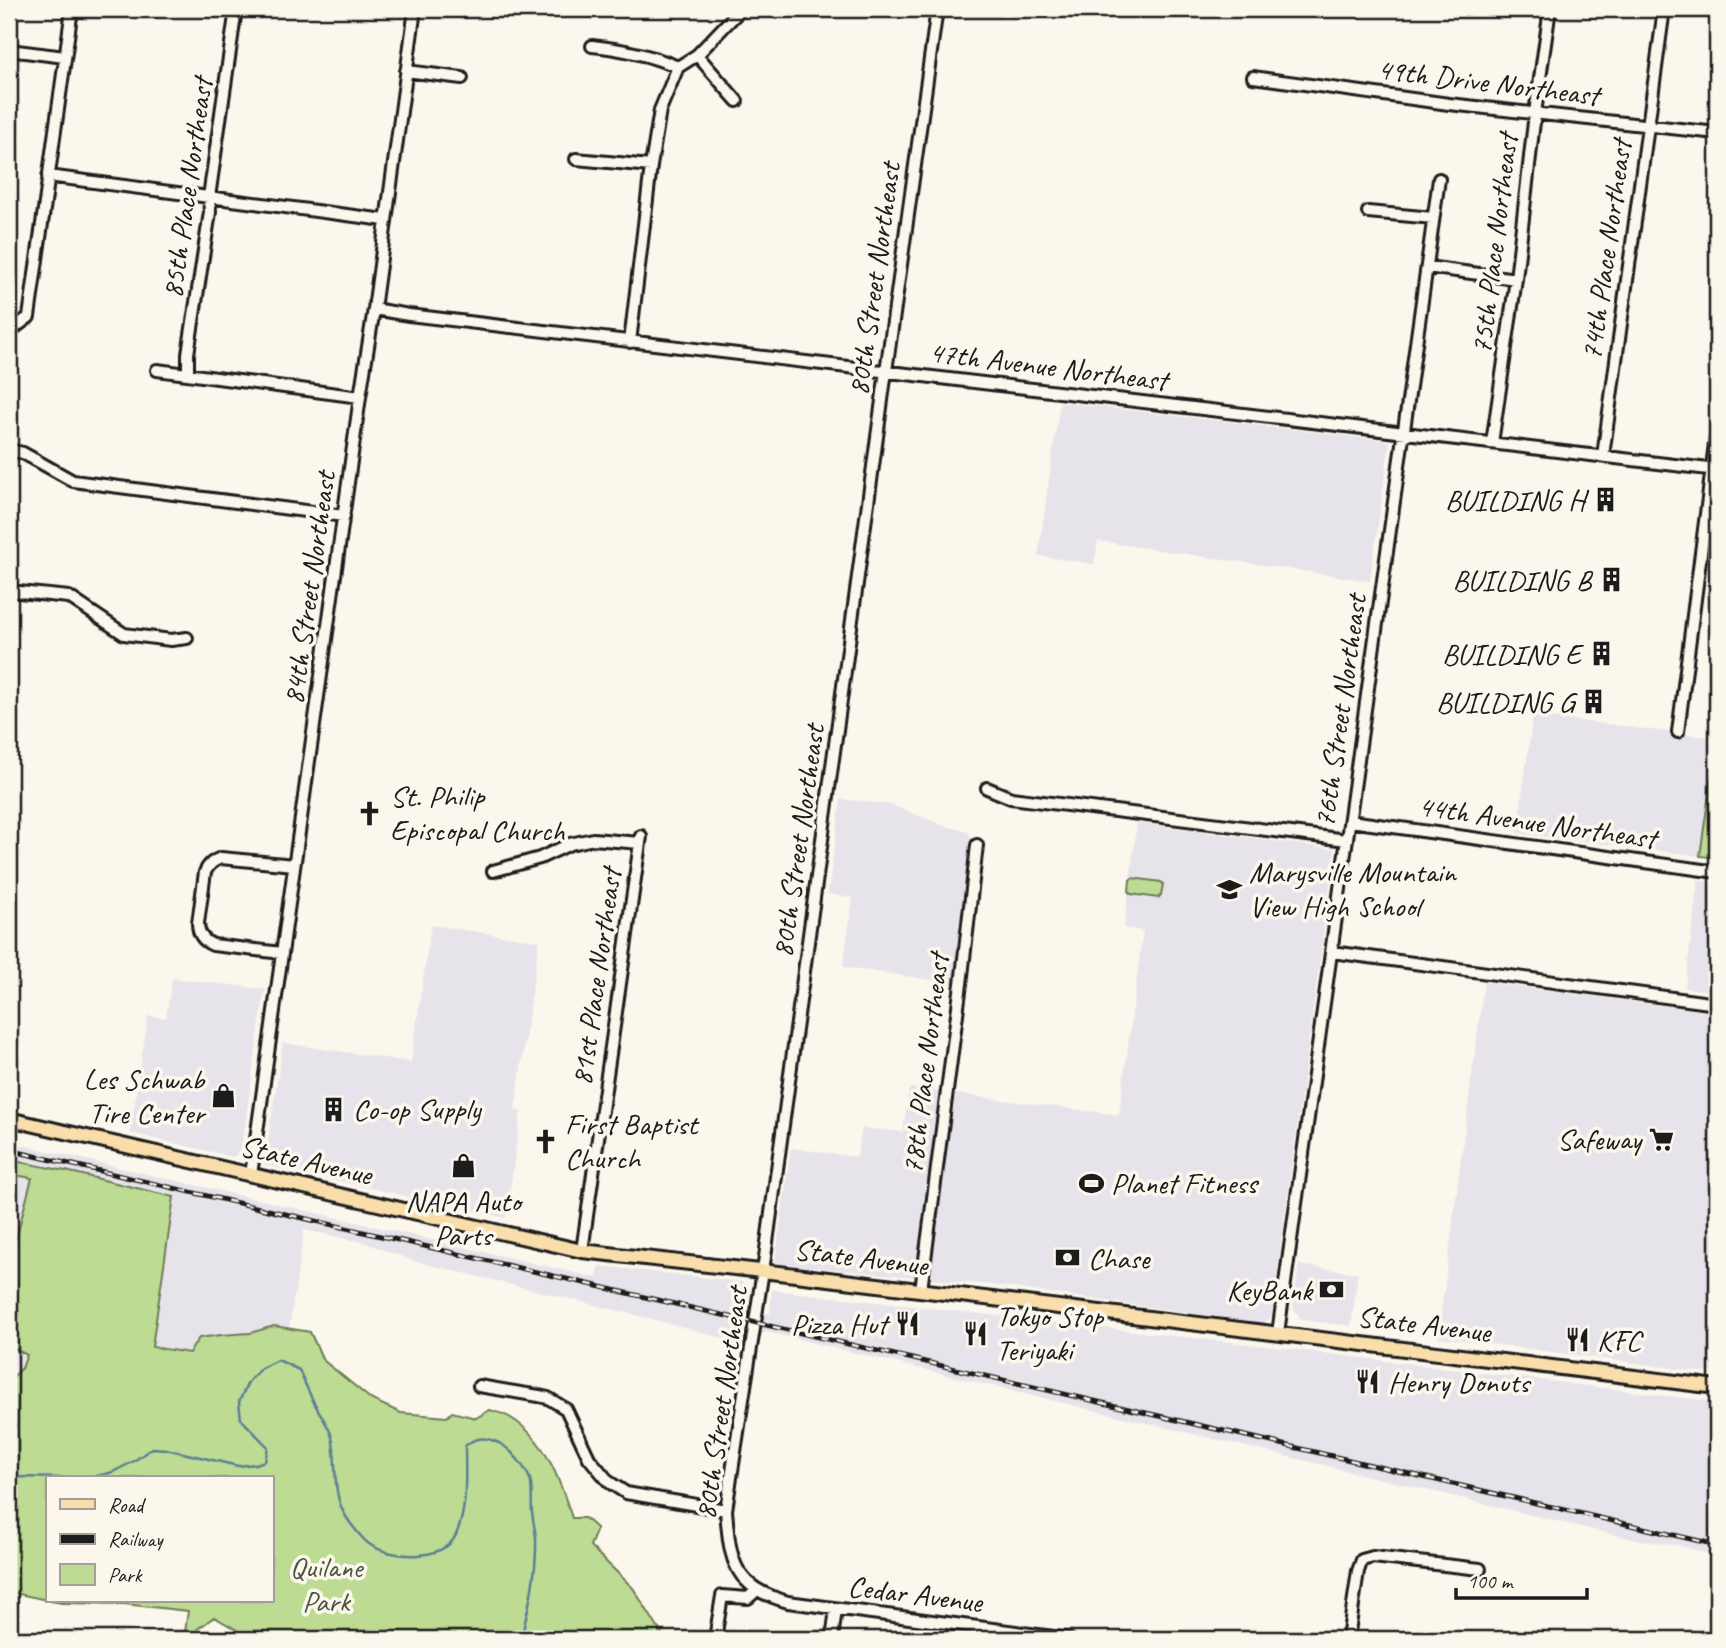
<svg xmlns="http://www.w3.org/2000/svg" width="1726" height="1648" font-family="Caveat,sans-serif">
<rect width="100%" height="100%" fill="#fbf7ec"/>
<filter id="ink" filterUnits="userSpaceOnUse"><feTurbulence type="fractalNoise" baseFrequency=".0143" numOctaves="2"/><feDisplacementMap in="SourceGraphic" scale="14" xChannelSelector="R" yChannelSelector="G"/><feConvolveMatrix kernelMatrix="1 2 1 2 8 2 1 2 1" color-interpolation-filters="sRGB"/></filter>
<g filter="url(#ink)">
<path fill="#e7e3ea" d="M1060,402L1390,441L1370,581L1098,541L1094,564L1038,556Z
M1533,715L1717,738V858L1517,833Z
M841,799L892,805L942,825L968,832L974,844L958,984L843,967L853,898L828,894Z
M1137,823L1335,849L1271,1317L1263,1323L999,1286L775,1263L791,1148L857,1157L862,1128L903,1132L909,1088L1119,1115L1143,931L1124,928Z
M1698,880L1717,883V992L1685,988Z
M431,925L539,941L515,1110L521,1112L506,1218L264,1165L283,1043L411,1062Z
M172,978L265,989L241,1151L233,1157L130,1133L148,1016L166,1018Z
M1484,982L1717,1013V1374L1438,1337Z
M9,1142L597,1278L599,1266L743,1282L750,1289L748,1317L770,1313L772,1290L1290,1349L1717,1402V1556L1681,1546L1636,1540L767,1332L742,1343L644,1317L414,1261L363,1242L304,1230L289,1329L274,1326L250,1333L221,1335L190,1353L151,1347L174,1197L66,1171L9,1160Z
M9,1174L32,1177L16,1240L9,1238Z
M1299,1265L1358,1273L1351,1326L1302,1320L1293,1308Z
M9,1346L27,1355L22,1368L9,1381Z"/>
<path fill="#bddb93" stroke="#6c7c58" stroke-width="2" d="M1711,779H1714L1710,810L1717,811V858L1700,856Z
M1132,878L1161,882L1163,884L1161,895L1158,898L1131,894L1129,892L1130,880Z
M9,1160L66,1171L174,1197L152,1347L189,1353L199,1338L221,1335L250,1333L274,1326L310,1332L323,1360L372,1400L401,1413L447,1417L452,1412L476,1418L490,1410C497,1412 505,1414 511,1418C546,1439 560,1481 572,1518H585L597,1529L590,1546L633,1588L665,1639H253L214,1617L184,1639L188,1611L124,1604L62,1603L50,1601H271V1478H47V1600L9,1592V1381L22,1368L27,1355L9,1346V1238L16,1239L32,1178L9,1174Z"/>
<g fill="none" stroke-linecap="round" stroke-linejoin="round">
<path stroke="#5c7f95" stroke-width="2.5" d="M89,1478L113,1472L134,1461L152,1448L166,1449L238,1466L256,1464L265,1461L268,1447L241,1419L239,1402L248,1382L261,1368L278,1360L299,1370C305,1383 310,1396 317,1408C322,1417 329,1427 332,1437C338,1462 331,1491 345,1515C349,1522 362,1539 369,1544C389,1558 443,1563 456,1535C468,1508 465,1475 465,1446C476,1436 486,1437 499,1443C511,1449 525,1467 530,1479C533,1489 531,1502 532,1512C533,1521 535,1529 536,1538C537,1573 529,1606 521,1639
M9,1479L14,1477L67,1478"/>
<defs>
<path id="minor" d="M937,9L886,371L765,1257L726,1510C730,1561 733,1587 788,1602L1069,1639
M592,46C622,49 650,55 678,67
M9,50L65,57
M697,55L737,101
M406,71L462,78
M1253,77L1449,104L1717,133
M576,159L651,166
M48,176L385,220
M1368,212L1433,218
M1427,267L1516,279
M374,309L409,315L1717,470
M9,332L29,317L72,9
M630,342L651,166L660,110L678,67L697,55L741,9
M157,370L360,397
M188,374V354L210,212L209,197L236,9
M1492,443L1516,279L1535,113L1550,9
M9,450L23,453L73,481L344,516
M1603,456L1664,9
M9,591L69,597L124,634L171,640L187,638
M1678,732L1717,428
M987,788L1011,798L1347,840
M1350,821L1717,872
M493,871L540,858L570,844L593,839L640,843
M1332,952L1717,1004
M282,953L213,945C203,941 198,934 198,923L205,872C209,864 213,861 221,858L294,865
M251,1175L360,397L374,309L415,9
M582,1251L641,836
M921,1290L962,976L977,845
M1278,1333L1439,179
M479,1386L539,1396L548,1398L566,1409L589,1458L609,1482L626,1493L726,1510
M715,1639L722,1596L748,1598L757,1590
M832,1639L836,1609
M1348,1639L1358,1571L1362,1560L1373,1557L1480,1569"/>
<path id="major" d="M9,1119L582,1251L779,1273L1717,1387"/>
</defs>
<use href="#minor" stroke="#1c1c1c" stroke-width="16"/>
<use href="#major" stroke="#1c1c1c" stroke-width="18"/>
<use href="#minor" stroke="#fbf7ec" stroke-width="10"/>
<use href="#major" stroke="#f9deab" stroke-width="12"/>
<defs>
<path id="rail" d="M9,1150L1717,1545"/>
</defs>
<use href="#rail" stroke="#1c1c1c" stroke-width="5"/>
<use href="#rail" stroke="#fbf7ec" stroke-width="2.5" stroke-dasharray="8" stroke-linecap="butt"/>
</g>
</g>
<defs>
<symbol id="building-bare" viewBox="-9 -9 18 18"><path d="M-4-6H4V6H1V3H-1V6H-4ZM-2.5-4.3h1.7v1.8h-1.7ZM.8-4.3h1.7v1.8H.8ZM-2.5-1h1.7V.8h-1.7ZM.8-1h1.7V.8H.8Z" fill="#1c1c1c" stroke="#fbf7ec" stroke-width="2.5" paint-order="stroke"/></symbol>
<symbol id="church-bare" viewBox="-9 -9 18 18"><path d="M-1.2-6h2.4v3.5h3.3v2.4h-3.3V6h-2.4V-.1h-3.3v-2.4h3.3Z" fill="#1c1c1c" stroke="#fbf7ec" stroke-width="2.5" paint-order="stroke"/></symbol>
<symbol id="school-bare" viewBox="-9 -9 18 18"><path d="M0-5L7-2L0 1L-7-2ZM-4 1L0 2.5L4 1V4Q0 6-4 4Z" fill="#1c1c1c" stroke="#fbf7ec" stroke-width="2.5" paint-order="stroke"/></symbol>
<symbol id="shop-bare" viewBox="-9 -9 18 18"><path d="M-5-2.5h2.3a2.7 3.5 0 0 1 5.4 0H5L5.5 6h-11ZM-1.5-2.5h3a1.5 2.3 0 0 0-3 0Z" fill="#1c1c1c" stroke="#fbf7ec" stroke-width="2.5" paint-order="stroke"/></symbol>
<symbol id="supermarket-bare" viewBox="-9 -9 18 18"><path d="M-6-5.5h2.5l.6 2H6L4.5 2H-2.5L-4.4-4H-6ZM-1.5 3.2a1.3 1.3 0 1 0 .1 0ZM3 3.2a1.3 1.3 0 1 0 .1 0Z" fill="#1c1c1c" stroke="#fbf7ec" stroke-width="2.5" paint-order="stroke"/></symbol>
<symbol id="stadium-bare" viewBox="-9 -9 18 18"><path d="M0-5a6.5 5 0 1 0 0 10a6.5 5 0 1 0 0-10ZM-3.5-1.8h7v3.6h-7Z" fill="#1c1c1c" stroke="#fbf7ec" stroke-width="2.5" paint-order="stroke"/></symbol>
<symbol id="bank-bare" viewBox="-9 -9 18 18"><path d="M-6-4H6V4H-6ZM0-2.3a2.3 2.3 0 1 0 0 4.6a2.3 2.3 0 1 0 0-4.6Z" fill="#1c1c1c" stroke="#fbf7ec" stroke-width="2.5" paint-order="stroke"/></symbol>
<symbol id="restaurant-bare" viewBox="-9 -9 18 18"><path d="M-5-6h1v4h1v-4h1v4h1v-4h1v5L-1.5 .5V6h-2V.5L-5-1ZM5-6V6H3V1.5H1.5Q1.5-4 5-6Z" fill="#1c1c1c" stroke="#fbf7ec" stroke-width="2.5" paint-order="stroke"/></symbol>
</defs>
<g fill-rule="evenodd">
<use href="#building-bare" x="1588" y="482" width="35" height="35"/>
<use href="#building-bare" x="1594" y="562" width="35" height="35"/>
<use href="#building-bare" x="1584" y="636" width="35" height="35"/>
<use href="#building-bare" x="1576" y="684" width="35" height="35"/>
<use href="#church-bare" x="352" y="796" width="35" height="35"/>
<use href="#school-bare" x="1212" y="872" width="35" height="35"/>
<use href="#shop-bare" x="206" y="1078" width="35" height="35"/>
<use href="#building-bare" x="316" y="1092" width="35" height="35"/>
<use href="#supermarket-bare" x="1644" y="1122" width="35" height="35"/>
<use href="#church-bare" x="528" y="1124" width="35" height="35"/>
<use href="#shop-bare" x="446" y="1148" width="35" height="35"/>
<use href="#stadium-bare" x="1074" y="1166" width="35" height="35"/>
<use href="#bank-bare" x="1050" y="1240" width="35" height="35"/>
<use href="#bank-bare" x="1314" y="1272" width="35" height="35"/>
<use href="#restaurant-bare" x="890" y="1306" width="35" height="35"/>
<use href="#restaurant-bare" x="958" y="1316" width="35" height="35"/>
<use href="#restaurant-bare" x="1560" y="1322" width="35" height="35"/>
<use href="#restaurant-bare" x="1350" y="1364" width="35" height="35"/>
</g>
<g text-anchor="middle" stroke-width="7" stroke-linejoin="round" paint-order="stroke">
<g font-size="30" fill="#1c1c1c" stroke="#fbf7ec">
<text transform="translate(1488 82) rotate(7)" y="10">49th Drive Northeast</text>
<text transform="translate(187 188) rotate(-82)" y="10">85th Place Northeast</text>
<text transform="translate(1494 244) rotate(-83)" y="10">75th Place Northeast</text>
<text transform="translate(1606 250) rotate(-82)" y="10">74th Place Northeast</text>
<text transform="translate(874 279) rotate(-82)" y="10">80th Street Northeast</text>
<text transform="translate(1048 366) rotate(7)" y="10">47th Avenue Northeast</text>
<text transform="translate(309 588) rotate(-82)" y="10">84th Street Northeast</text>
<text transform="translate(1340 711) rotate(-82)" y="10">76th Street Northeast</text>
<text transform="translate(1537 822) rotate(8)" y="10">44th Avenue Northeast</text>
<text transform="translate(798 841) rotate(-82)" y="10">80th Street Northeast</text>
<text transform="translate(596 977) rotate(-82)" y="10">81st Place Northeast</text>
<text transform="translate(925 1064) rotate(-83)" y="10">78th Place Northeast</text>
<text transform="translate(306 1160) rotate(13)" y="10">State Avenue</text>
<text transform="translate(861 1257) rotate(7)" y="10">State Avenue</text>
<text transform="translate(1424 1324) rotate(7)" y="10">State Avenue</text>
<text transform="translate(721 1403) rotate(-82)" y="10">80th Street Northeast</text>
<text transform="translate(915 1594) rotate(7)" y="10">Cedar Avenue</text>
</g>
<g font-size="30" fill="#1c1c1c" stroke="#fbf7ec" text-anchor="start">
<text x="1585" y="510" text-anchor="end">BUILDING H</text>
<text x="1591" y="590" text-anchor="end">BUILDING B</text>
<text x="1581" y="664" text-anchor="end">BUILDING E</text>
<text x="1574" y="712" text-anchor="end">BUILDING G</text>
<text x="390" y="806">St. Philip<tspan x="390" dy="34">Episcopal Church</tspan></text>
<text x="1249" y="882">Marysville Mountain<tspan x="1249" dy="34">View High School</tspan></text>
<text x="204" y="1089" text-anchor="end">Les Schwab<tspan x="204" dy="34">Tire Center</tspan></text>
<text x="353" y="1119">Co-op Supply</text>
<text x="565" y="1134">First Baptist<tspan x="565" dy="34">Church</tspan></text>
<text x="1641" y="1149" text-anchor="end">Safeway</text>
<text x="1111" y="1193">Planet Fitness</text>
<text x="463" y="1211" text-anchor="middle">NAPA Auto<tspan x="463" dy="34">Parts</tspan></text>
<text x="1088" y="1268">Chase</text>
<text x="1312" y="1300" text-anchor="end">KeyBank</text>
<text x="996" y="1326">Tokyo Stop<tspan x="996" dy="34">Teriyaki</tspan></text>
<text x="887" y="1334" text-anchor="end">Pizza Hut</text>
<text x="1597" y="1350">KFC</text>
<text x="1388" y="1392">Henry Donuts</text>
</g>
<g font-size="30" fill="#4c5540" stroke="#fbf7ec">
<text x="326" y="1577">Quilane<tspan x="326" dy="34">Park</tspan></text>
</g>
</g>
<rect width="1726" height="1648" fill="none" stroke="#fbf7ec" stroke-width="35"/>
<rect x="18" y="18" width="1691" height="1613" fill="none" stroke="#1c1c1c" stroke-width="2.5" filter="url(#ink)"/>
<rect x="46" y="1476" width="228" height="126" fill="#fbf7ec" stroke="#a29f99" stroke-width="2"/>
<rect x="60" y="1499" width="35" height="10" fill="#f9deab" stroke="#a29f99" stroke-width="2"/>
<text x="108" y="1512" font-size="21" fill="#1c1c1c">Road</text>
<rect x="60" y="1534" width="35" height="10" fill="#1c1c1c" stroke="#a29f99" stroke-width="2"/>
<text x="108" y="1546" font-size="21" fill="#1c1c1c">Railway</text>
<rect x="60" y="1564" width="35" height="21" fill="#bddb93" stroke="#a29f99" stroke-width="2"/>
<text x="108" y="1582" font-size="21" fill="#1c1c1c">Park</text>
<path d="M1456 1588v10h131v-10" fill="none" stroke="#1c1c1c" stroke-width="3.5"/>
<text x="1467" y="1588" font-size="21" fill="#1c1c1c" stroke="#fbf7ec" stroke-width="5" paint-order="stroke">100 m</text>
</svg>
